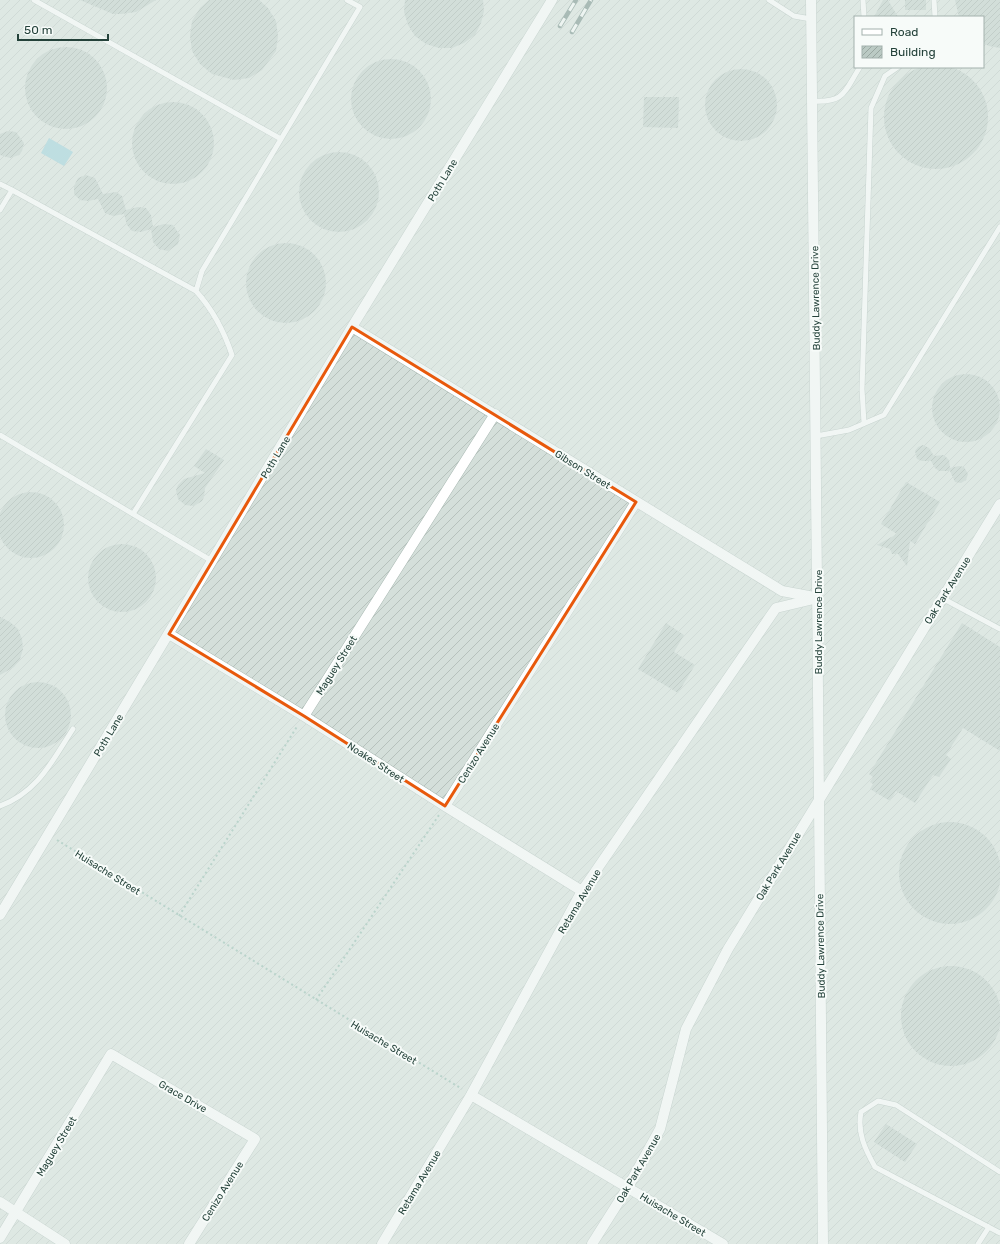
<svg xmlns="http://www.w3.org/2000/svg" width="1000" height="1244" font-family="Rubik,sans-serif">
<defs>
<pattern id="industrial-furrows" width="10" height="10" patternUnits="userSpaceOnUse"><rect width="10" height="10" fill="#d4dfda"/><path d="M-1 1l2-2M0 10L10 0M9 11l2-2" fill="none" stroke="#b6c1bc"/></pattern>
<pattern id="building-hatch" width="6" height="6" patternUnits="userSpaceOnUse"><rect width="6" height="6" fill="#bbcac4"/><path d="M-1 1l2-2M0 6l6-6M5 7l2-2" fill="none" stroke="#98a6a0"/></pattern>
</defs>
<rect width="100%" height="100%" fill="#e6efeb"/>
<path fill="url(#industrial-furrows)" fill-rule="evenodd" d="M0,0H1000V1244H0ZM855,17H983V67H855Z"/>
<path fill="#8ec9d4" d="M49,138L73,152L64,166L41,153Z"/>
<path fill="url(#building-hatch)" d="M80,0H156L136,12L121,14H113Z
M209,0H259L268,8L276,21L278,36L276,51L262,70L249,78L234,80L212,74L200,64L192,51L190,36L192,21L200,8Z
M405,0H483L484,11L481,23L475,35L464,43L452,48H439L426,44L415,36L408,25L404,12Z
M883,0H888L898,17H874Z
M905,0H926V10H905Z
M955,0H1000V48L989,46L983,43V17H959Z
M25 88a41 41 0 1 1 82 0a41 41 0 1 1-82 0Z
M351 99a40 40 0 1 1 80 0a40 40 0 1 1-80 0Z
M884 117a52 52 0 1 1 104 0a52 52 0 1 1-104 0Z
M705 105a36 36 0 1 1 72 0a36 36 0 1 1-72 0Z
M644,97H679L678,128L643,127Z
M132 143a41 41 0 1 1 82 0a41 41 0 1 1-82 0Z
M8,131L16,132L24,143L22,151L19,155L10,158L0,155V134Z
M299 192a40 40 0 1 1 80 0a40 40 0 1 1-80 0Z
M86,175L95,178L103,194L116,192L122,196L126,210L138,207L146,208L151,215L153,227L164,224L173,225L180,235L178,244L168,251L159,249L153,242L151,229L141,232L132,231L127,225L124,214L113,216L105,213L98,199L88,201L80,200L74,194V186L78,178Z
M246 283a40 40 0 1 1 80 0a40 40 0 1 1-80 0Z
M932 408a34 34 0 1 1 68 0a34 34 0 1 1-68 0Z
M923,445L929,448L934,456L944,455L949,460L950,468L959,466L964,467L968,474L966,480L961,483L955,482L950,471H939L935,468L931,461H922L917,459L915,451L918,447Z
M206,449L224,460L205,488L204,497L202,501L194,506L185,505L178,499L176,490L178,485L184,479L205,473L194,466Z
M906,482L940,502L915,544L910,541L907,566L898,554H892L890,549L877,545L897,534L881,524Z
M-2 525a33 33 0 1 1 66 0a33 33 0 1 1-66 0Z
M88 578a34 34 0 1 1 68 0a34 34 0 1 1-68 0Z
M0,617L10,622L18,629L22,639L23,649L20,659L14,667L0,675Z
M666,623L684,635L674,652L695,665L678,693L638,669Z
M962,623L1000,647V751L963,728L946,755L951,759L939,777L933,775L915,803L896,791L890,801L870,789L873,784L870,782L873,777L869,774Z
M5 715a33 33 0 1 1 66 0a33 33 0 1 1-66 0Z
M899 873a51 51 0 1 1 102 0a51 51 0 1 1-102 0Z
M901 1016a50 50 0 1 1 100 0a50 50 0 1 1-100 0Z
M886,1124L917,1144L905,1162L874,1142Z"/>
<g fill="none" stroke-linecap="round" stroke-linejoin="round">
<defs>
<path id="lane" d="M34,0L281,139
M769,0L794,16L811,19
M863,0L864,17
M934,0L935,17
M812,101C845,103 844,92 860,67
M0,184L12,190
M0,210L12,190L196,291
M864,423L862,389L871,108L885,76L898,67
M0,435L212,561
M816,436L849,430L884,415L1000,227
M133,514L232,355C224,331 213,310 196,291L202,271L360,7L347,0
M942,598L1000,629
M0,806C38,792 52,761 73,729
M1000,1172L896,1105L878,1101L861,1112C857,1133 865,1149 875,1167L1000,1233
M978,1244L989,1227"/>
<path id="street" d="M811,0C816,415 819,829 823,1244
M352,327L782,591L814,597
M169,634L304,716L445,806L582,891
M304,716L495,414
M445,806L636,502
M0,915L352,327L552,0
M471,1095L723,1244
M0,1202L65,1244
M0,1238L111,1054L255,1139L189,1244
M382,1244L471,1095L582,891L776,608L818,598
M592,1244L628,1187L660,1129L686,1029L728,949L1000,504"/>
</defs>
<use href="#lane" stroke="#a8b8b2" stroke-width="6"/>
<use href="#street" stroke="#a8b8b2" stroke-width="11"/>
<path stroke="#86b3a5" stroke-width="2" stroke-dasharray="2 3" stroke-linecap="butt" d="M57,840L462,1089
M179,916L298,725
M316,1000L439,815"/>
<use href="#lane" stroke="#fff" stroke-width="5"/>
<use href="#street" stroke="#fff" stroke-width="10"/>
<defs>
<path id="rail" d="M560,26L576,0
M572,32L591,0"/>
</defs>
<use href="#rail" stroke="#5f7d75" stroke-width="4.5"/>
<use href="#rail" stroke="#f7fbf9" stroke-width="3" stroke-dasharray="9" stroke-linecap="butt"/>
</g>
<path d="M0 0H1000V1244H0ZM352,327L636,502L445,806L304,716L169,634Z" fill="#e6efeb" fill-opacity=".55" fill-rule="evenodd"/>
<path fill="none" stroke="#e8590c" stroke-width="3" stroke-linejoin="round" d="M352,327L636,502L445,806L304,716L169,634Z"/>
<g text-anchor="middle" stroke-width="4" stroke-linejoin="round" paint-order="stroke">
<g font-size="10" fill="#24423a" stroke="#f7fbf9">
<text transform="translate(442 180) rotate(-59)" y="4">Poth Lane</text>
<text transform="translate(815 298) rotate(-91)" y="4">Buddy Lawrence Drive</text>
<text transform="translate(275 457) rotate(-59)" y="4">Poth Lane</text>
<text transform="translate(583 469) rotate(32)" y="4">Gibson Street</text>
<text transform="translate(947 590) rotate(-58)" y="4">Oak Park Avenue</text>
<text transform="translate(818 622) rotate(-90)" y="4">Buddy Lawrence Drive</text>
<text transform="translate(336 665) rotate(-58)" y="4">Maguey Street</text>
<text transform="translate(108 735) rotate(-59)" y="4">Poth Lane</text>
<text transform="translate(478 753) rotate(-58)" y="4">Cenizo Avenue</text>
<text transform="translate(376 762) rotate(33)" y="4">Noakes Street</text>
<text transform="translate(778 866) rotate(-59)" y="4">Oak Park Avenue</text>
<text transform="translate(108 872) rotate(32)" y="4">Huisache Street</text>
<text transform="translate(579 901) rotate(-59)" y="4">Retama Avenue</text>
<text transform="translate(820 946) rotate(-91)" y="4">Buddy Lawrence Drive</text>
<text transform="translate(384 1042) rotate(31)" y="4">Huisache Street</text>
<text transform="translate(183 1096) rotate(30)" y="4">Grace Drive</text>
<text transform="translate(56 1146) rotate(-59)" y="4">Maguey Street</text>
<text transform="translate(638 1168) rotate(-60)" y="4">Oak Park Avenue</text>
<text transform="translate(419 1182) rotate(-59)" y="4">Retama Avenue</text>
<text transform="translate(222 1191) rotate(-58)" y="4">Cenizo Avenue</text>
<text transform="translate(673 1214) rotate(31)" y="4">Huisache Street</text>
</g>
</g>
<rect x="854" y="16" width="130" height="52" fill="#f7fbf9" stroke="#a3b1ad"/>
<rect x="862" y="29" width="20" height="6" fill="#ffffff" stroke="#a3b1ad"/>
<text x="890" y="36" font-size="12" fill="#24423a">Road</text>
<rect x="862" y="46" width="20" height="12" fill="url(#building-hatch)" stroke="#a3b1ad"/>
<text x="890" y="56" font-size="12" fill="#24423a">Building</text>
<path d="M18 34v6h90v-6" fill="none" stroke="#24423a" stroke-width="2"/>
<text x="24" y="34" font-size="12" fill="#24423a" stroke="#f7fbf9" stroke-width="3" paint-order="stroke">50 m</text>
</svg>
